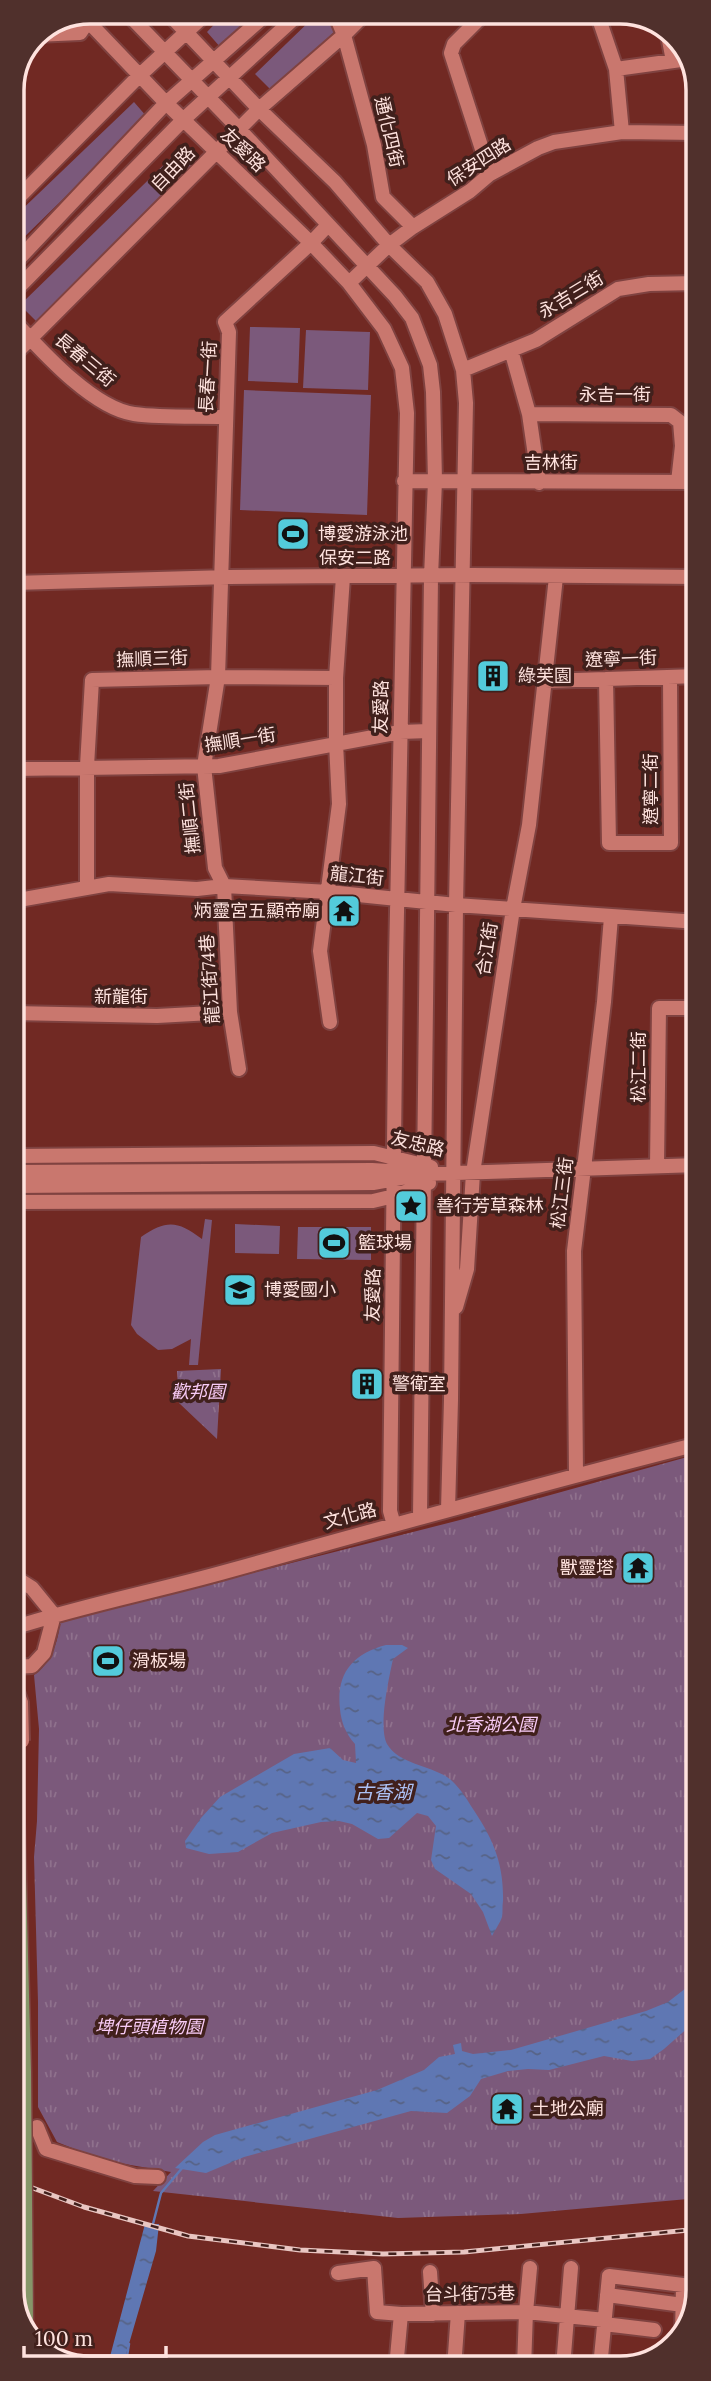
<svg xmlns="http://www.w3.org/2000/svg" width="711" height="2381" font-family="Lora,'Noto Sans TC',serif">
<defs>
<pattern id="park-tufts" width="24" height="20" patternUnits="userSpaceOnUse" patternTransform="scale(1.75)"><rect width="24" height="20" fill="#7b597b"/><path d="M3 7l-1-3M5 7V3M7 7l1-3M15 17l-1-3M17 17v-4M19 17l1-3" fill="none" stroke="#8f718d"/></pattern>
<pattern id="water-ripples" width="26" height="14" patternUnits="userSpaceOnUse" patternTransform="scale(1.75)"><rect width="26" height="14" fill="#5f77b3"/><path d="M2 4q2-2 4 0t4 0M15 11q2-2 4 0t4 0" fill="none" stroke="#576386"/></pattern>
</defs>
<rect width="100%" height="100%" fill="#712923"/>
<path fill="#7b597b" d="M226,12H257L221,48L207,32Z
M318,13H327L334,32L273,92L255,74Z
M134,102L147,117L13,248L12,219Z
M180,149L196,165L36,321L20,305Z
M250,327L300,328L298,383L248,381Z
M306,330L370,332L368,390L303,388Z
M244,390L371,395L367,515L240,510Z
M205,1219L212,1220L198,1365H189L191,1339L172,1349L158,1350L137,1334L131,1325L141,1237C167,1219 178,1221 202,1239Z
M235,1224L280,1226L279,1254L235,1253Z
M298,1227H371V1260L297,1259Z"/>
<path fill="url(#park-tufts)" d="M221,1369L217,1439L179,1403L177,1371Z
M698,1454L699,2198L521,2214L398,2218L153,2191L171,2172L102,2160L57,2142L38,2107V2002L34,1857L37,1821L39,1729L34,1675C51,1663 58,1643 60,1622L460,1520Z"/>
<path fill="url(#water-ripples)" d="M386,1645H402L408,1648L393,1659C389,1678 378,1726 387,1744C399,1764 428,1765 447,1777C457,1784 465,1796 471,1806C492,1837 504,1862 503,1901C502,1906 503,1912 502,1917C500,1923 495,1930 492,1936L483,1912L471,1894L435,1869L431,1860L436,1826L428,1816L417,1813L389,1838L378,1839L352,1824L339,1821L321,1822L272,1833L238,1852L209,1854L186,1848L185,1841L201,1818L220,1797L294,1754L330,1748L343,1760L356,1763L355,1744C346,1734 341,1722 340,1709C336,1674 352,1654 386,1645Z
M699,1978V2018L664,2049L650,2059L632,2061L604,2056L549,2070L528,2069L508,2071L481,2079L470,2096L447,2113L411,2111L244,2157L206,2173L175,2168L203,2142L215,2135L377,2090L424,2070L439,2057L455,2054L453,2045L461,2043L462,2051L473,2054L511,2050L646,2011L668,2002Z
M145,2224H159L156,2251L122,2368H107Z"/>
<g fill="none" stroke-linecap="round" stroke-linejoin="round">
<path stroke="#5f77b3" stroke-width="2.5" d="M153,2224L161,2193L183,2167
M125,2368L129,2344"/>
<defs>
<path id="minor" d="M126,12L239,129L395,296L412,318L430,365L433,392L435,481L431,577L420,1517
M167,12L259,109L335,182L389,245L427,282L445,314L463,370L466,403L456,905L451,1400L448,1510
M335,13L344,35L374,145L383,197L413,227
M485,13L454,44L451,53L490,174
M597,13L616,69L622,132
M83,16L166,103L311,243L349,283L384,329L402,368L407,413L396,962L390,1511L394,1525
M667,30L673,61
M35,35L80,33L88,21L97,12
M616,69L688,59
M12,204L140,75L208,12
M13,265L166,103L269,12
M349,283L389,245L413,227L470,191L490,174L538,148L554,142L622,132L697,133
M13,293L184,119L301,12
M13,320C41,350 92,408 134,414C164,418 195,416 225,417
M511,350L529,414L539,483
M13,356L259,109L344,35L366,13
M463,370L536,340L618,289L649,284L697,283
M529,414L671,415L680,422L682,446L678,482
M404,481L697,482
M13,583L229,577L471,575L698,577
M606,679L609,843H671L670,677
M545,681L698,676
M13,769L219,766L400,732L429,731
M87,887V766L92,680L218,677L336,678
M13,901L109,884L197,889L224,886L329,892L456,905L698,922
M13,1013L157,1016L230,1012
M330,1022L320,951L339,804L336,743V678L343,577
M239,1069L230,1012L224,886L215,868L204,766L218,677L229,332L225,322L311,243L328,225
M13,1156L374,1153L431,1167
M657,1166L659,1008H698
M13,1172L372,1170L404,1172
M13,1186L373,1183L423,1174L698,1165
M13,1202L373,1201L394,1196L429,1183
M456,1307L467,1269L473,1173L513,909L529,825L556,577
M576,1475L574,1251L604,1002L611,917
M13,1576L32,1588L54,1615L44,1653L32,1666L14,1667
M13,1628C84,1605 157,1591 228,1571C385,1527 541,1484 698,1444
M13,1681L21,1703
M37,2127L46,2149L135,2176L158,2177
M530,2268L526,2312L605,2320
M430,2272L433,2314
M338,2273L374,2268L377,2312L401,2314L396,2368
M607,2295L683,2305
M401,2314L526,2312L524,2367
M604,2324L654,2330
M35,2339V2343
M563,2367L571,2268
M600,2367L609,2276L683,2285L682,2336
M454,2368L458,2313"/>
<path id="major" d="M13,1640V1672"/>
</defs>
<use href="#minor" stroke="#7f4240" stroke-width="18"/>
<use href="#major" stroke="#7f4240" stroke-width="21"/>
<use href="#minor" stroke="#c9776e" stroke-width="14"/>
<use href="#major" stroke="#869669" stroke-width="18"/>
<defs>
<path id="rail" d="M14,2181L84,2207L188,2236L300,2250L383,2254L464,2252L699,2229"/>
</defs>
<use href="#rail" stroke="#e9c6c2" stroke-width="5"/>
<use href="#rail" stroke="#41201c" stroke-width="2.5" stroke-dasharray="8" stroke-linecap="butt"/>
<defs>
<path id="minor-bridge" d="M21,1703L22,1741"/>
<path id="major-bridge" d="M13,1724L22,2072L24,2323"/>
</defs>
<use href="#minor-bridge" stroke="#7f4240" stroke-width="18" stroke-linecap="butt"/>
<use href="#major-bridge" stroke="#7f4240" stroke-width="21" stroke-linecap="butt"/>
<use href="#minor-bridge" stroke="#c9776e" stroke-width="14"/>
<use href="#major-bridge" stroke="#869669" stroke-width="18"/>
</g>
<defs>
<symbol id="stadium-square" viewBox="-11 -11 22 22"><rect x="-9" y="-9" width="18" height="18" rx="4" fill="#53cbdb" stroke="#41201c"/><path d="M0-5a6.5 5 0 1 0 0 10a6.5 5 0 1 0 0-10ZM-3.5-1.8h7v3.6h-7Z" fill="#111"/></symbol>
<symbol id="building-square" viewBox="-11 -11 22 22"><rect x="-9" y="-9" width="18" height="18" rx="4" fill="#53cbdb" stroke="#41201c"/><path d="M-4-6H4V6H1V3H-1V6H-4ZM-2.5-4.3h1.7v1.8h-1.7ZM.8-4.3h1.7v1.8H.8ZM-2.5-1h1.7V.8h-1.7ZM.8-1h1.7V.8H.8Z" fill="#111"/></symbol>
<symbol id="temple-square" viewBox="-11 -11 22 22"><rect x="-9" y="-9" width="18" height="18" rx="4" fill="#53cbdb" stroke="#41201c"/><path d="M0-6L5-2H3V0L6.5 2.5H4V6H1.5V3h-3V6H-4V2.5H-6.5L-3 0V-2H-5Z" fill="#111"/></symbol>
<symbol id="sight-square" viewBox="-11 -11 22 22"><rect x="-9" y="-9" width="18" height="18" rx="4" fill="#53cbdb" stroke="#41201c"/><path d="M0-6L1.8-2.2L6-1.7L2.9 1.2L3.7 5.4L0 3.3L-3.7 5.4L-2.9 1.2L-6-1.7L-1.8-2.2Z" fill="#111"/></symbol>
<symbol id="school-square" viewBox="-11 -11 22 22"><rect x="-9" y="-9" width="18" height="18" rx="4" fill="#53cbdb" stroke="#41201c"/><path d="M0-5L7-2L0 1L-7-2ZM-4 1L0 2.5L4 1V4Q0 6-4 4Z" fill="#111"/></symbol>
</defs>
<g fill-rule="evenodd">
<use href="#stadium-square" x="274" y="515" width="38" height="38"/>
<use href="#building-square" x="474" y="657" width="38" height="38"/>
<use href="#temple-square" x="325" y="892" width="38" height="38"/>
<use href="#sight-square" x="392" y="1187" width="38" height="38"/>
<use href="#stadium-square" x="315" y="1224" width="38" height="38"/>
<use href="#school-square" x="221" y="1271" width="38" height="38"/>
<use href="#building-square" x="348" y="1365" width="38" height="38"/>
<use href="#temple-square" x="619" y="1549" width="38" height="38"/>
<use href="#stadium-square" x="89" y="1642" width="38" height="38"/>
<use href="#temple-square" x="488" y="2090" width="38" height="38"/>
</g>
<g text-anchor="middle" stroke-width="7" stroke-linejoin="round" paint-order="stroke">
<g font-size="18" fill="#fee2de" stroke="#41201c">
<text transform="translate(389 132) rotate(77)" y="6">通化四街</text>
<text transform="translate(243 150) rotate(44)" y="6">友愛路</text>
<text transform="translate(479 162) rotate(-33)" y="6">保安四路</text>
<text transform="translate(173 169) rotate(-46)" y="6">自由路</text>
<text transform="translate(571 295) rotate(-31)" y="6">永吉三街</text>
<text transform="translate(85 360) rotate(40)" y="6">長春三街</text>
<text transform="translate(208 377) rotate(-87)" y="6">長春一街</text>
<text x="615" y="401">永吉一街</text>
<text x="551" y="469">吉林街</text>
<text x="355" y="564">保安二路</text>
<text transform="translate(152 659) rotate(-2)" y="6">撫順三街</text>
<text transform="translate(621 659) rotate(-2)" y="6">遼寧一街</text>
<text transform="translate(381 707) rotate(-89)" y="6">友愛路</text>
<text transform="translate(240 740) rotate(-9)" y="6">撫順一街</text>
<text transform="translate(651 789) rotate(-90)" y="6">遼寧二街</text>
<text transform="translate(190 818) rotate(-96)" y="6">撫順二街</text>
<text transform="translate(357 876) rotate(6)" y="6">龍江街</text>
<text transform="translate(487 949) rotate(-81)" y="6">合江街</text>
<text transform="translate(210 979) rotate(-94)" y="6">龍江街74巷</text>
<text x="121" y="1003">新龍街</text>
<text transform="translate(639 1067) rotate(-90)" y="6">松江二街</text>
<text transform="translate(418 1144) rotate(14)" y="6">友忠路</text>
<text transform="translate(562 1193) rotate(-83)" y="6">松江三街</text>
<text transform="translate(373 1295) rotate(-89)" y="6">友愛路</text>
<text transform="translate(350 1516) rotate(-15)" y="6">文化路</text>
<text transform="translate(470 2294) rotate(-1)" y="6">台斗街75巷</text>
</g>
<g font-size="18" fill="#fee2de" stroke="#41201c" text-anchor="start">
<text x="318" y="540">博愛游泳池</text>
<text x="518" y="682">綠芙園</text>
<text x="320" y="917" text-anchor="end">炳靈宮五顯帝廟</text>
<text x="436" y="1212">善行芳草森林</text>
<text x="358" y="1249">籃球場</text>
<text x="264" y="1296">博愛國小</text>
<text x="392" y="1390">警衛室</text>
<text x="614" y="1574" text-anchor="end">獸靈塔</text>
<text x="132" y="1667">滑板場</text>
<text x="532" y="2115">土地公廟</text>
</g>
<g font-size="18" font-style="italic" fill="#f8cbf6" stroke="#41201c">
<text x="198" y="1398">歡邦園</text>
<text x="491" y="1731">北香湖公園</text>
<text x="149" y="2033">埤仔頭植物園</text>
</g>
<g font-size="19" font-style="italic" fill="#acc1f5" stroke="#41201c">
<text x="383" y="1799">古香湖</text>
</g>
</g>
<path d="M0 0H711V2381H0ZM90 24H620A66 66 0 0 1 686 90V2290A66 66 0 0 1 620 2356H90A66 66 0 0 1 24 2290V90A66 66 0 0 1 90 24Z" fill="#50302c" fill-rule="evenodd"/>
<path fill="none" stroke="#fee2de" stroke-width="3.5" d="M90 24H620A66 66 0 0 1 686 90V2290A66 66 0 0 1 620 2356H90A66 66 0 0 1 24 2290V90A66 66 0 0 1 90 24Z"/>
<path d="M24 2346v10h142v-10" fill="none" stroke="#fee2de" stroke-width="3.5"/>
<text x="35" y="2346" font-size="21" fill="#fee2de" stroke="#41201c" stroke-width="5" paint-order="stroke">100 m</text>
</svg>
